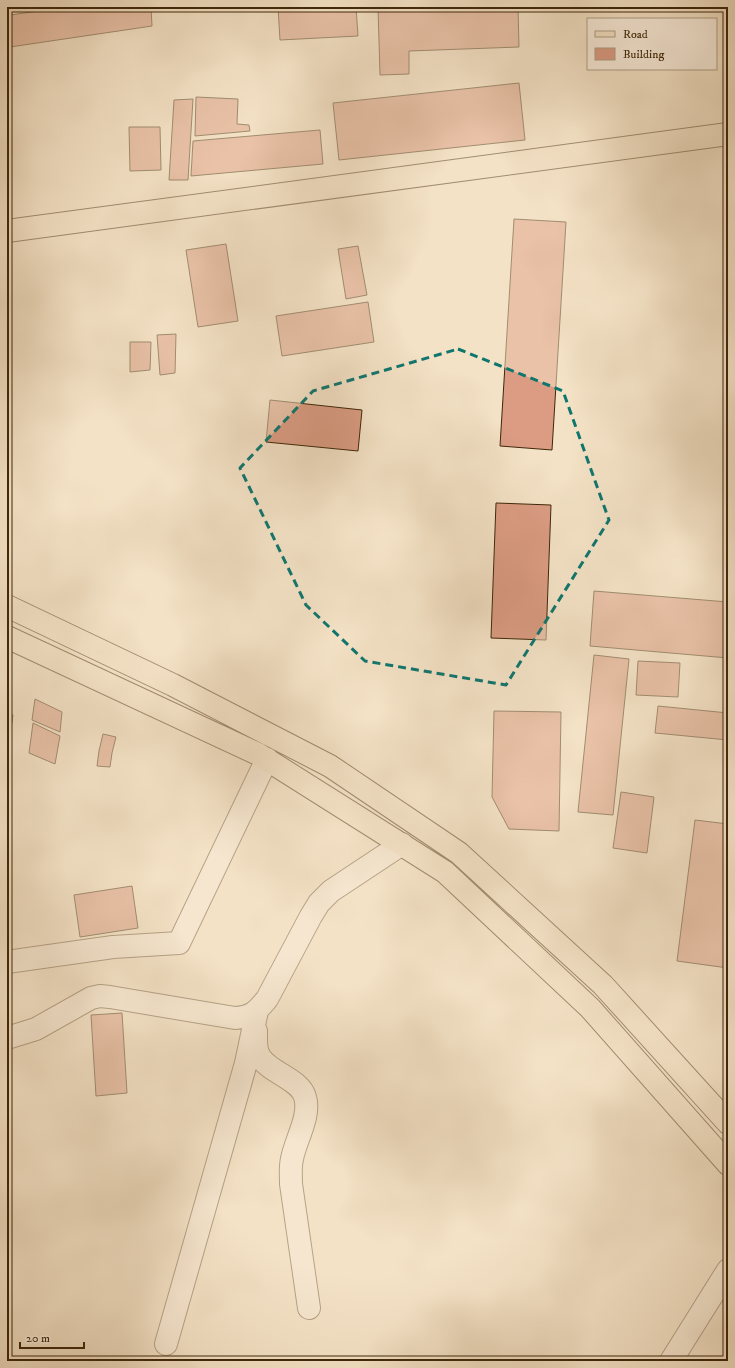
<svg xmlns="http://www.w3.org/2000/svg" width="735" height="1368" font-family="'IM FELL DW Pica',serif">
<rect width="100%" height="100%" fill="#f4e2c6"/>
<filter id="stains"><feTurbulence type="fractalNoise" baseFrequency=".005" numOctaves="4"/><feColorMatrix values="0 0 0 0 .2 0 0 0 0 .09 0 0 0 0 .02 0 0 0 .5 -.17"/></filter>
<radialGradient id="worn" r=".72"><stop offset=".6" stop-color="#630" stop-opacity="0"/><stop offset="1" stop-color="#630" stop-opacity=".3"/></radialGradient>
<path fill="#db9c83" stroke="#3e2708" d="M68,7H151L152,26L10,47V15Z
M278,7H356L358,36L280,40Z
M378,7H518L519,47L409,51V74L380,75Z
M519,83L525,140L339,160L333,103Z
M196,97L238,99L237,124L249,125L250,131L195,136Z
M193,99L188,180H169L174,100Z
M129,127H160L161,170L130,171Z
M320,130L323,164L191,176L193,141Z
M514,219L566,222L552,450L500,446Z
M226,244L238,321L198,327L186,250Z
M358,246L367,295L346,299L338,249Z
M368,302L374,342L282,356L276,316Z
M176,334L175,373L160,375L157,335Z
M130,342H151L150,370L130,372Z
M270,400L362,410L358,451L266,442Z
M496,503L551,505L546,640L491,638Z
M594,591L728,602V658L590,646Z
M594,655L629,659L613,815L578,812Z
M638,661L680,663L678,697L636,695Z
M35,699L62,712L60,732L32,720Z
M658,706L728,713V740L655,733Z
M494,711L561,712L559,831L509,829L492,797Z
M7,712L13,715L7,755Z
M33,723L60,736L55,764L29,753Z
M103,734L116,737L112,753L110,767L97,766L99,751Z
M621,792L654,797L647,853L613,848Z
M695,820L728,824V968L677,961Z
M132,886L138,928L80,937L74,895Z
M122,1013L127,1093L96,1096L91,1015Z"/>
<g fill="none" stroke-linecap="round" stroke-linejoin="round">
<defs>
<path id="minor" d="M7,962L113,947L179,943L267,759
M256,1031C256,1039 255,1050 260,1057C270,1073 300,1079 305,1097C311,1116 295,1141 292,1159C290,1167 291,1175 291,1184L309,1308
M7,1038L36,1029L91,998L100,996L110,997L235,1018C252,1017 256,1012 267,999L311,916L319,903L331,891L402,844
M166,1344L246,1063L257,1011
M671,1361L728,1270"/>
<path id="major" d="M7,231L728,134
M7,606L173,685L330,766L459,853L603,985L728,1123
M7,637L258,754L445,872L590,1008L728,1164"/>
</defs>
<use href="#minor" stroke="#6c5638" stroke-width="24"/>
<use href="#major" stroke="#3e2708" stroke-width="24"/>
<use href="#minor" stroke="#f8ecda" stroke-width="22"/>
<use href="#major" stroke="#f4e2c6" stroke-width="22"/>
</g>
<path d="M0 0H735V1368H0ZM458,349L563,391L609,520L506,685L365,661L306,605L240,468L313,391Z" fill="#f4e2c6" fill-opacity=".55" fill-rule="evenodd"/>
<path fill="none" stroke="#0f766e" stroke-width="3" stroke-dasharray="8 5" stroke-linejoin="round" d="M458,349L563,391L609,520L506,685L365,661L306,605L240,468L313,391Z"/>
<rect width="735" height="1368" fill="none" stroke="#f4e2c6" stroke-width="24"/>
<rect x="8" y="8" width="719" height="1352" fill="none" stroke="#3e2708" stroke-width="2"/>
<rect x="12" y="12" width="711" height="1344" fill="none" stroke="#3e2708"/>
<rect x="587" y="18" width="130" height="52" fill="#f8ecda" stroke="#ae9d86"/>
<rect x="595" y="31" width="20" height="6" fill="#f4e2c6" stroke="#ae9d86"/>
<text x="623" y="38" font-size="12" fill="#3e2708">Road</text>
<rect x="595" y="48" width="20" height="12" fill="#db9c83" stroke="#ae9d86"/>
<text x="623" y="58" font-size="12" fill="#3e2708">Building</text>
<path d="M20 1342v6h64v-6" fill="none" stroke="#3e2708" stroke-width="2"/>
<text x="26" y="1342" font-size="12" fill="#3e2708" stroke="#f8ecda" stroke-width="3" paint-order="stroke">20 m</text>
<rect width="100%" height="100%" filter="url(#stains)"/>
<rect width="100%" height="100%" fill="url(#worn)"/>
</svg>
